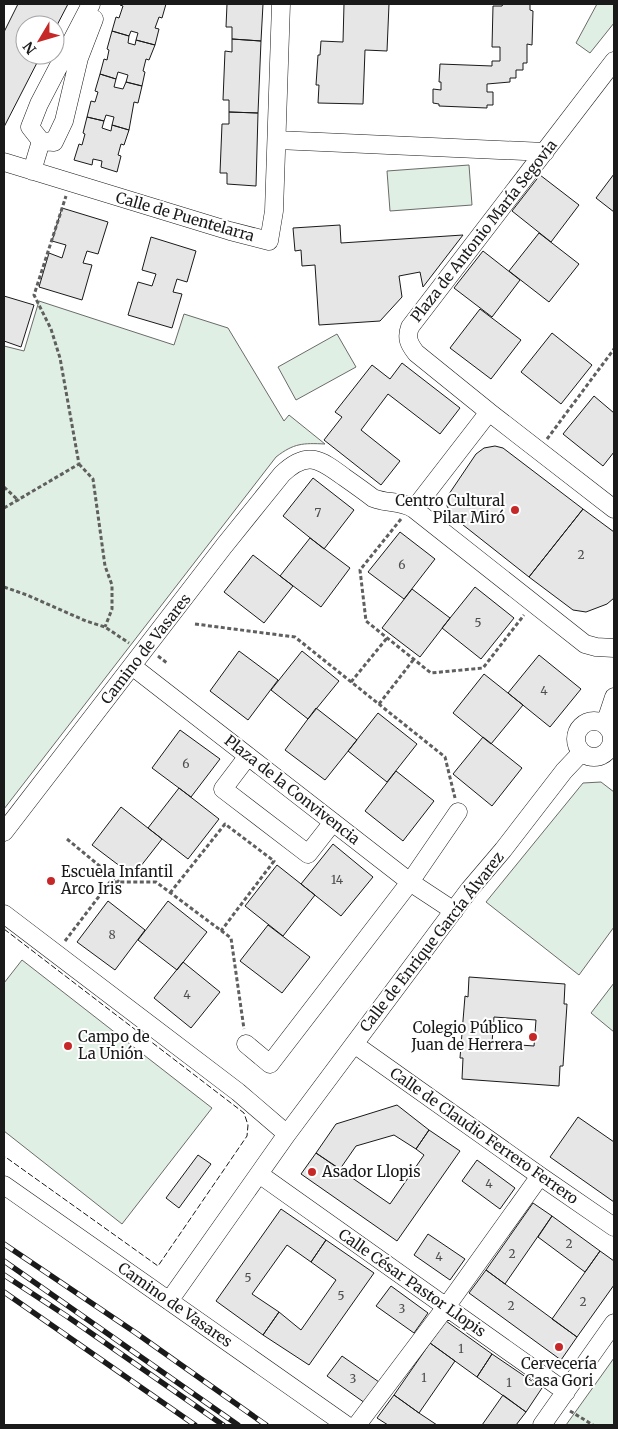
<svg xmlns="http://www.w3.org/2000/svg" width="618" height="1429" font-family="Merriweather,serif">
<rect width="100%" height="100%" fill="#fff"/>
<path fill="#e0efe3" stroke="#6a6a6a" d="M597,4H614V23L590,53L576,43Z
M469,165L472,205L390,211L387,171Z
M39,301L174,345L184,314L228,328L284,421L289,415L325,444C303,443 294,443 276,457L4,809V346L24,351Z
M337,334L356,367L296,400L278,367Z
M601,782L614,792V927L579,975L486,902L583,783Z
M22,960L212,1108L122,1224L4,1131V983Z
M614,983V1032L591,1013Z
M614,1358V1425H566Z"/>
<path fill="#e6e6e6" stroke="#1a1a1a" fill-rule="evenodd" d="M18,4H68L55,29V25H25V55H41L4,127V32Z
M121,4H166L162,18L159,17L155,28L159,29L155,45L136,40L138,33L131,31L129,36L112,31L116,17L119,18L123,6L120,5Z
M227,4H263L261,41L232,39V27H226Z
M344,4H389L387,51L365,50L363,104L318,103L319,85H316L318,55H320L321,41L343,42Z
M503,4H530V10L533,11L532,45L527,44V63H523V70H516V78H510V82L487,84V92H493V105H487V108L439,106V104L433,103V89L441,90V82H439L440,64L492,66V61H500V47H492L493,6H502Z
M112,31L129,36L128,43L135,45L136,40L155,45L149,60L146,59L143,71L145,72L142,86L126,82L128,75L118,72L116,79L100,74L104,59L107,60L109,50L107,49Z
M232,39L261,41L258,113L229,112V100H223L225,51L232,52Z
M100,74L116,79L114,87L123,89L126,82L142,86L138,103L134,102L129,130L112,125L114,117L106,115L104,121L87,117L91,101L95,102L98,92L95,91Z
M229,112L258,113L256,186L227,184V173H220L222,124H229Z
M87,117L104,121L102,128L111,131L112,125L129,130L124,145L121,144L118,155L121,156L117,172L101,167L102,161L93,159L92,165L74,160L79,144L82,145L85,134L83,133Z
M614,174V212L596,198Z
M540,175L579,205L551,242L512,211Z
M62,208L108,222L98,254L87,251L83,263L92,265L82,300L39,287L49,253L62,258L66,245L52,241Z
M340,225L341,243L463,235L423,287L420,272L399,276L402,297L380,321L319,325L315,265L302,266L301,250L295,251L293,228Z
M539,233L579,264L549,302L509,271Z
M151,237L196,251L187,282L177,279L173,292L182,294L172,328L128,315L138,282L152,286L156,274L142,270Z
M483,251L520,280L492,317L454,288Z
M4,296L34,305L21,347L4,341Z
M480,309L521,340L491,379L450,348Z
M552,333L592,365L561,404L521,372Z
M402,363L460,408L440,434L388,394L361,430L400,461L381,485L324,440L342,417L335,412L372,365L390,379Z
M594,396L614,413V452L603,466L563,434Z
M495,446L503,448L583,509L529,577L453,517L447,506L449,494L476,454L484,448Z
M313,478L354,510L324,549L283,516Z
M583,509L614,532V598L607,604L586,612L573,610L529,577Z
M400,532L435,559L404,599L368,572Z
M310,538L350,568L321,607L280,576Z
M253,555L293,586L264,623L224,592Z
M475,587L514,618L481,659L442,628Z
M412,589L450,618L420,657L382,628Z
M239,651L278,680L248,720L210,691Z
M302,651L339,681L308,719L271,690Z
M539,655L581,689L550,727L508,693Z
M484,674L523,705L491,744L453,713Z
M316,708L357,740L325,780L285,750Z
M378,713L417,744L387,782L348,751Z
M180,730L220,759L191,797L152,768Z
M483,737L522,768L492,806L453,774Z
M396,771L434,801L403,841L365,811Z
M179,788L219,819L188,859L148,828Z
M121,807L162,839L133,876L92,845Z
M333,844L373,877L341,916L301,884Z
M277,865L315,895L283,936L245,906Z
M108,901L145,930L115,970L77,942Z
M168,901L207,932L177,970L138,940Z
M268,925L310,957L282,993L240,961Z
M183,962L220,992L191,1028L154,998Z
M469,977L565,984L564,1004H567L563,1066H560L559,1086L462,1079L463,1058H460L465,996L468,997ZM494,1017L536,1020L534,1046L492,1043Z
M397,1105L429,1130L416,1149L394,1135L356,1146L340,1169L316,1153L336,1124Z
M578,1117L614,1142V1202L550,1157Z
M429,1130L460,1151L397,1241L301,1174L316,1153L390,1204L424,1155L416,1149Z
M198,1155L211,1164L179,1208L166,1198Z
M477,1160L515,1188L500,1209L462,1181Z
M533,1203L552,1216L505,1284L486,1270Z
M281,1209L326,1240L311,1262L287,1245L252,1294L279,1312L263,1335L216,1301Z
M552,1216L600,1251L585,1272L538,1237Z
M428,1234L465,1259L450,1280L414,1255Z
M326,1240L374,1273L309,1365L263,1335L279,1312L301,1330L336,1280L311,1262Z
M600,1251L614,1261V1285L577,1337L552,1319Z
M486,1270L577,1337L561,1360L469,1293Z
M391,1286L428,1313L414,1333L376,1306Z
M446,1321L492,1354L477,1377L430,1343Z
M430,1343L455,1361L419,1413L394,1395Z
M492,1354L542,1388L526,1412L477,1377Z
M342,1356L379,1382L365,1403L327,1376Z
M394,1395L419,1413L437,1425H388L377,1418Z
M503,1395L526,1412L516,1425H482Z"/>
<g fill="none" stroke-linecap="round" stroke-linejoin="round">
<defs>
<path id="minor" d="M277,140L545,152
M41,141L54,142L64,121L79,58L94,19
M4,162L230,231L269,241L274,211L281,4
M32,171L41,141L30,127L39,104L91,4
M489,412L416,353C409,344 406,338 410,327L614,61
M614,509L489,412L414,509L585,644L596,647L614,648
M132,666L410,882L454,911
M576 739a18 18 0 1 1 36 0a18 18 0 1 1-36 0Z
M605,724L614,697
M248,756L223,789L308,854L333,822
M4,832L224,546L282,474C307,450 320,459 344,477C354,484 364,491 373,498C387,504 401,500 414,509
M4,914L238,1092L287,1134
M246,1044L270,1064L410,882L458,812
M354,1044L540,1176L614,1227
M259,1174L566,1392
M4,1185L346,1425
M169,1301L287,1134L469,890L503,850L564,771L581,753
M357,1425L446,1307L540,1176
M542,1425L614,1323"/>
</defs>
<use href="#minor" stroke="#1a1a1a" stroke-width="19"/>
<path stroke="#5f5f5f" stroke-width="3" stroke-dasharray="4 2.5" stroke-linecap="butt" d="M547,439L614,349
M79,464L93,479L105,566L112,585V609L105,627
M4,487L19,501
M4,508L79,464L60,358L51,329L34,295L66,196
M401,519L360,570L366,621L431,673L483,668L524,615
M4,587L27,595L86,621L105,627L129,643
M195,624L295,637L445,757L455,798
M158,656L167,663
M351,682L387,638
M379,704L414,659
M67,839L119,882
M170,893L225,824L274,861L221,931
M65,941L110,882H156L231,938L244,1029
M570,1411L593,1425"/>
<use href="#minor" stroke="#fff" stroke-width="18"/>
<defs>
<path id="rail" d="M4,1244L136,1333L266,1425
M4,1261L238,1425
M4,1275L68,1317L223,1425
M4,1292L195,1425"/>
</defs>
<use href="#rail" stroke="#1a1a1a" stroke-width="5.5"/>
<use href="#rail" stroke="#fff" stroke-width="4" stroke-dasharray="11" stroke-linecap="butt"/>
<path stroke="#1a1a1a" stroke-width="1" stroke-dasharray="6 2.5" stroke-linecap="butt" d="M4,929L244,1113L248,1125L247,1136L158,1266L4,1156"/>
</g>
<g fill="#c62828" stroke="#fff" stroke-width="2">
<circle cx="515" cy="510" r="5"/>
<circle cx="51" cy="881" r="5"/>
<circle cx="533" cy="1037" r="5"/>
<circle cx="68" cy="1046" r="5"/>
<circle cx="312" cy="1172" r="5"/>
<circle cx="559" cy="1347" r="5"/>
</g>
<g text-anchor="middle" stroke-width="4" stroke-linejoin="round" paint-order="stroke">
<g font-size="12" fill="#4d4d4d">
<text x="318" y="517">7</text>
<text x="581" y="559">2</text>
<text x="402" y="569">6</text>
<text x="478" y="627">5</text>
<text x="544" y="695">4</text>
<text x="186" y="768">6</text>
<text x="337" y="884">14</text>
<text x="112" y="939">8</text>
<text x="187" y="999">4</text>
<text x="489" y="1188">4</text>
<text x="569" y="1248">2</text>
<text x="512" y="1258">2</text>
<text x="439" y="1261">4</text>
<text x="248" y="1282">5</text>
<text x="341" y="1300">5</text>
<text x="583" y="1306">2</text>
<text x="511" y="1310">2</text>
<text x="402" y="1313">3</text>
<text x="461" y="1353">1</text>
<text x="424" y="1382">1</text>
<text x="353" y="1383">3</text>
<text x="509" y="1387">1</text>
</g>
<g font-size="15" fill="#1a1a1a" stroke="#fff">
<text transform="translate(185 217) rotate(16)" y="5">Calle de Puentelarra</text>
<text transform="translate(484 231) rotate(-52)" y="5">Plaza de Antonio María Segovia</text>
<text transform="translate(146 649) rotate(-52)" y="5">Camino de Vasares</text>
<text transform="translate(292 790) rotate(38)" y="5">Plaza de la Convivencia</text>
<text transform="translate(432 942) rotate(-52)" y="5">Calle de Enrique García Álvarez</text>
<text transform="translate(484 1136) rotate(35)" y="5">Calle de Claudio Ferrero Ferrero</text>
<text transform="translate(412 1283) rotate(35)" y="5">Calle César Pastor Llopis</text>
<text transform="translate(175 1305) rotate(35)" y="5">Camino de Vasares</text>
</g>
<g font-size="15" fill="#1a1a1a" stroke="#fff" text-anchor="start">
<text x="505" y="506" text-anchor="end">Centro Cultural<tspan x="505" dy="17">Pilar Miró</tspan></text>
<text x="61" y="877">Escuela Infantil<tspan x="61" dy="17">Arco Iris</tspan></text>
<text x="523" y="1033" text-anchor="end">Colegio Público<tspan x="523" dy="17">Juan de Herrera</tspan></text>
<text x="78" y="1042">Campo de<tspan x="78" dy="17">La Unión</tspan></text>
<text x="322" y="1177">Asador Llopis</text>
<text x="559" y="1369" text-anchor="middle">Cervecería<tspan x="559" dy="17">Casa Gori</tspan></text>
</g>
</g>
<rect width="618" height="1429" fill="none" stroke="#1a1a1a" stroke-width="10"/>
<g transform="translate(40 40) rotate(232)"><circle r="24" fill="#ffffff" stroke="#a3a3a3"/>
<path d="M0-4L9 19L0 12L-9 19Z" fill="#c62828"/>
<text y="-8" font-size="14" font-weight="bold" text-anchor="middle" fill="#1a1a1a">N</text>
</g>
</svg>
